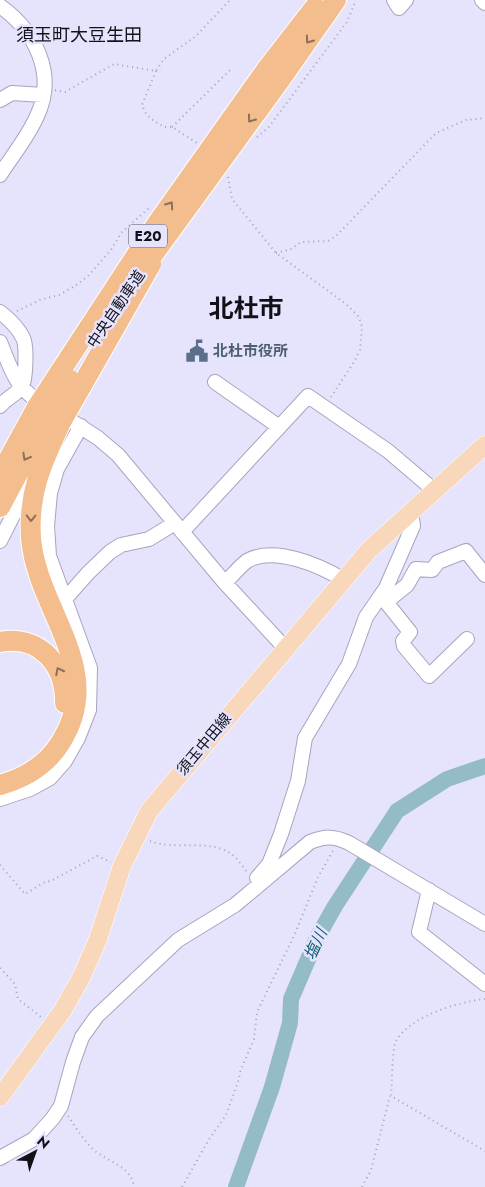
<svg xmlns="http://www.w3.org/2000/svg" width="485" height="1187" font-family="Jost,'Noto Sans JP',sans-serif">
<rect width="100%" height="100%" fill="#e6e4fd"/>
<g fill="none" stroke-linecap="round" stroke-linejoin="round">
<path stroke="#94bcc7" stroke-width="16" d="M236,1187L272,1087L290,1023L291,999L318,936L335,906L397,811L447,779L485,766"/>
<defs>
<path id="minor" d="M394,0L399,8L406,0
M482,0L485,3
M0,6C35,31 57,74 37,116C28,137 12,156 0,175
M0,100L12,93L43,95
M0,312C9,319 18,327 23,338C27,345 26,382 21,388C16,394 6,399 0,406
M0,342C13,374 15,388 46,406
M215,382L278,426
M73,422L98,438L118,455L225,583L286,649
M182,532L308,396L388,451L435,491
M0,541L33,476
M225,583C232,576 239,567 247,561C274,545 321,566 344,580
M66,598L88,573L110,552L121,545L149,539L175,523
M380,598L386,602L407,585L416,569L432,570L438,562L466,551L485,575
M386,602L410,632L403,641L404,646L429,676L467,639
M0,799L30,789L50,778L65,761L78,738L89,710L90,668L49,556L47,526L50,493L57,469L81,426
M257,878L269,864L281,834L298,781L305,738L349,664L366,617L386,588L413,526L411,512
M429,890L419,932L485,984
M0,1158L34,1139L53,1118L61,1106L73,1062L82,1037L97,1016L178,940L235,905L310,842C326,836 334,836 349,843L485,924"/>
<path id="major" d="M0,1097L63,1010L82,976L98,939L122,866L149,811L369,550L485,445"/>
<path id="highway" d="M266,70L315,7
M280,80L336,0
M0,475L37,407
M0,507L49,415
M0,642C40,634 66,666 65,703
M0,785C25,778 47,765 61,742C107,669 37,611 31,538C28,492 42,463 61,422"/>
</defs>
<use href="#minor" stroke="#a7a4bd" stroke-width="16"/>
<use href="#major" stroke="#fff" stroke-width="19"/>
<use href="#highway" stroke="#fff" stroke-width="22"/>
<path stroke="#a3a2b5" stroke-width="2" stroke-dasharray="1 4" stroke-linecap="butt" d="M156,71L142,105L146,114L154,121L164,127H172L197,143
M55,90L65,92L114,64L156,71L164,59L196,36L230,0
M172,127L232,68
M257,137L268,128L347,22L356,0
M228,177L232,199L276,253L346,304L359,317L362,327L360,350L354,362L331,397
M276,253L291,249L301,242L328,241L336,236L436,133L466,120L485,118
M17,311L40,300L59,295L75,286L88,276L111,250L121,233L149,208
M150,841C173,851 215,837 235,857C239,861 243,867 247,872
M0,865L25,894L45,882L51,881L97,856L111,862
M0,968L15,984L18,999L41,1017
M485,999C458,1002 410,1016 396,1041C392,1049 392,1085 391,1096L485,1151
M68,1116C76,1128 84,1141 95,1151C110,1163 131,1166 134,1187
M182,1187L208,1141L226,1115L239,1079L240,1072L254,1039L257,1012L294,936L318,877L334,849
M362,1187L371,1170L390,1096"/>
<use href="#minor" stroke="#fff" stroke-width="14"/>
<use href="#major" stroke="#f8d7bb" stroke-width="18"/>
<use href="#highway" stroke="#f4bd8e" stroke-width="20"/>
<defs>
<path id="highway-bridge" d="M139,274L280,80
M37,407L156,225L266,70
M49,415L70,380
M61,422L151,264"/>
</defs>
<use href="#highway-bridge" stroke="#fff" stroke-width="22" stroke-linecap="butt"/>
<use href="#highway-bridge" stroke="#f4bd8e" stroke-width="20"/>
</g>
<defs><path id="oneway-chevron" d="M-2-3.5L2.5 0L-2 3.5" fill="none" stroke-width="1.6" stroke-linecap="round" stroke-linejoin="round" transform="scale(1.25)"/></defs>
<g stroke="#8e7059">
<use href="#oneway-chevron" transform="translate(309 40) rotate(126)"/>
<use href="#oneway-chevron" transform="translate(251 119) rotate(126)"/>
<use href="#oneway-chevron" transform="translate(170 205) rotate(-55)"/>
<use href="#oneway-chevron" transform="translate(26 457) rotate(119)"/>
<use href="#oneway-chevron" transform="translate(31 518) rotate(91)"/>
<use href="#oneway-chevron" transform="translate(59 671) rotate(-117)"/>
</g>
<defs>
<symbol id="civic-bare" viewBox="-9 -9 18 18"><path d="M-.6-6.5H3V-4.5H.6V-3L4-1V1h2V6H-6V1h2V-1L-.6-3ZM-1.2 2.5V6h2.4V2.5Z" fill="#5c6f8a" stroke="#e6e4fd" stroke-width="2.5" paint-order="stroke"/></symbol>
</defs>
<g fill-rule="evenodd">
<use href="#civic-bare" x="181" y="335" width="32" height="32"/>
</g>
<g text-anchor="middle" stroke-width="5" stroke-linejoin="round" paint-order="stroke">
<rect fill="#e6e4fd" stroke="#52505d" stroke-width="1" x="129" y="224.5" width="38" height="23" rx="4"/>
<g font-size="14" font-weight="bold" fill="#121119">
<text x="148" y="241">E20</text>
</g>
<g font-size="15" fill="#121119" stroke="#e6e4fd">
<text transform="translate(116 309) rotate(-56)" y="5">中央自動車道</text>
<text transform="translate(204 744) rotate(-50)" y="5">須玉中田線</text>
</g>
<g font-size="15" font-weight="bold" fill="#4e5e75" stroke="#e6e4fd" text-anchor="start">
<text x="213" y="356">北杜市役所</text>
</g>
<g font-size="16" font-style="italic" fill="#0e5f70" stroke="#e6e4fd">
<text transform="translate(315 944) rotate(-65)" y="6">塩川</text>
</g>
<g font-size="18" fill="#121119" stroke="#e6e4fd">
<text x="79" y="41">須玉町大豆生田</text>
</g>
<g font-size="25" font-weight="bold" fill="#121119" stroke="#e6e4fd">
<text x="246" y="317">北杜市</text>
</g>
</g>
<g transform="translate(35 1152) rotate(41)" stroke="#e6e4fd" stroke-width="4" paint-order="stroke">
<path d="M0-4L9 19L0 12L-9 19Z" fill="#121119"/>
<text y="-8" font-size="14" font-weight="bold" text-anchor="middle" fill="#121119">N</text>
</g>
</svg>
